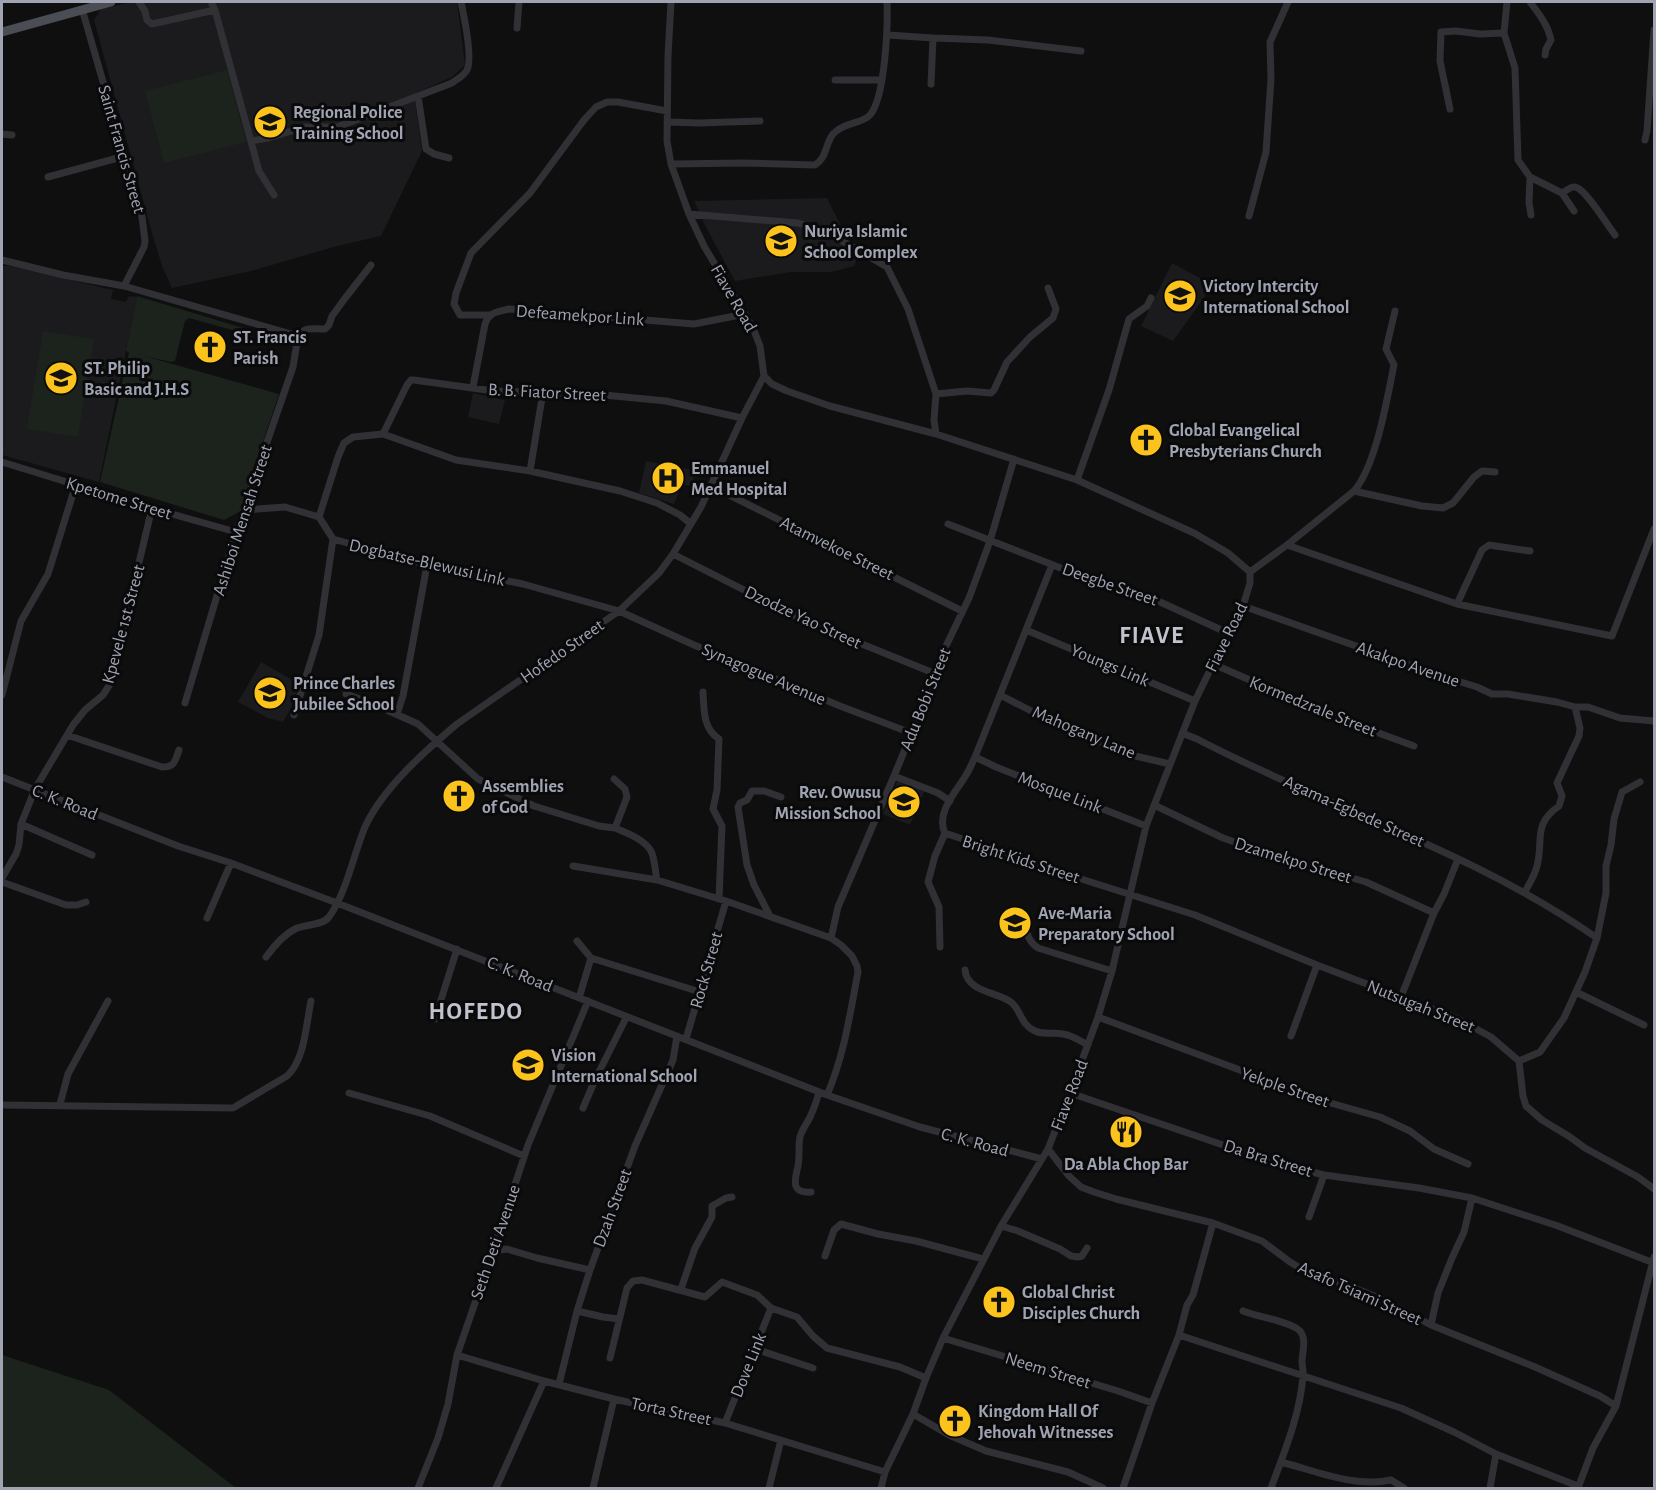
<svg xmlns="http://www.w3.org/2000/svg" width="1656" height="1490" font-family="'Alegreya Sans',sans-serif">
<rect width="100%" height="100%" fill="#0f0f10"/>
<path fill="#1b1b1d" d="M132,2H457L465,65L452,77L414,94L422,151L381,236L337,246L251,271L172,288L162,266L152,233L94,20L101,9Z
M827,198L857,258L854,266L831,272H791L735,281L705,225L694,201Z
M1172,263L1213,285L1173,341L1141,326Z
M2,266H10L113,290L111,299L126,302L129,296L137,297L99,482L2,455Z
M473,393L505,400L499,424L468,417Z
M646,461L696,471L691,486L684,485L681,487L674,504L639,493Z
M261,662L299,684L290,710L283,722L268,718L238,702Z
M898,779L925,790L910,825L883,814Z"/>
<path fill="#1b231c" d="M227,70L246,142L164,163L145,91Z
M137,296L253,331L249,340L243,333L189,318L185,321L175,361L171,362L144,356L279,394L239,512L224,520L100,482L129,352L126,351Z
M43,331L94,339L78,437L27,429Z
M2,1355L109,1390L236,1488H2Z"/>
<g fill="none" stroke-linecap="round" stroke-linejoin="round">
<path stroke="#303035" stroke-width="7" d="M139,2L145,11L147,20L152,24L215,10
M211,2L215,10L259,171L274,195
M671,2L668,56L667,141L671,164L689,214L704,246L753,328L760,346L764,376L772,384L787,391L830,406L936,434L1077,480L1194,533L1228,553L1250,572V583L1243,606L1228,633L1195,701L1146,826L1112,971L1098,1017L1070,1093L1048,1149L1001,1226L943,1338L926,1378L913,1414L885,1472L881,1488
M1507,2L1504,33L1515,68L1518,160L1530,177L1529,203L1531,215
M1530,2C1539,14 1548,25 1551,40L1546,49L1545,55
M82,9L142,217L145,241L144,247L124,286
M517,28L519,2
M888,35L933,38L988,40L1081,51
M835,80H881
M931,84L933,38
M418,96L426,149L434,154L449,158
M1450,109L1440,61L1441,32L1456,31L1480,34L1504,33
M667,122L699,123L760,121
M2,134L12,135
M1645,140L1647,131L1654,30
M251,141L268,138L305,127H337L452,83C457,79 464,76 467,70C473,58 464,16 461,2
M671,164L743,163L815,165C827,158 825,144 833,134C844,122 862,124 870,115C885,98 888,26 887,2
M48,177L125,156
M1530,177L1562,193L1574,211
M1562,193C1566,191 1571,186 1575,187C1585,188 1608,226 1615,235
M689,214L798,223L825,231L887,267L908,309L936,394L934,420L936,434
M1249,216L1266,152L1271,79L1270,42L1288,2
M2,260L63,275L124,286L298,336
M490,315H460L454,304L456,293L471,253L530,193L584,120L596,107L607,102H618L667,111
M298,336C305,326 314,329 325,329L329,325L332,316L346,297L371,265
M473,387L485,324C489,312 497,312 509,309L694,324L745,314
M936,394L967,391L991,393L994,390L1007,362L1030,337L1053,318L1056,309L1048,288
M383,434L407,385L411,380H414L494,391L604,395L666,401L742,418
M2,462L161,511L236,532
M530,471L543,392
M1077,480L1109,390L1129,319L1147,306L1151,298
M711,486L962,611
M1354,491L1422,506L1443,508L1453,503L1474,477L1482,471L1495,472
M244,510L285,507L319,517L333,539L427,565L523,584L619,611L694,645L840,706L911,733
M319,517L338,457L344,443L353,437L383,434L456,460L530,471L620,491L657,503L680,515L691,524
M948,524L1122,592L1147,596L1228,633
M1287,545L1457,604L1612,636L1654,529
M673,554L805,621L936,674
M1052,565L975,757C972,763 970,769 966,775C957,791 935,813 945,833L1056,871L1195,915L1317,965L1456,1018L1491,1037L1519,1061L1523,1096L1526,1106L1542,1120L1570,1137L1585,1148L1638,1177L1654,1189
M1250,572L1287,545L1354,491C1376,466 1387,399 1394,365L1386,349L1395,311
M1457,604L1482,550L1489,545L1530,551
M1243,606L1435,674L1477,687L1492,694H1508L1557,702L1575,707H1588L1620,718L1654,721
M1026,630L1195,701
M1213,664L1335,717L1414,746
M703,692C704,710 703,729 719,739L717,790L713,809L722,826L719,899
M346,694L371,703L418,724L478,779L534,806L599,826L615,828
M2,695L21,621L48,574L76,484
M1000,695L1045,718L1131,755L1170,764
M185,703L236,532L293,367L298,336
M397,714L403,696L427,565
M294,715L319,635L333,539
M1182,733L1197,739C1329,808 1474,852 1597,938
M67,735L162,767C175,767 175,761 179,750
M975,757L996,767L1146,826
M894,776L938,793L950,801
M2,777L178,846L231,863L337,903L827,1095L920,1127L1042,1159
M614,779L625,789L627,797L615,828C627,833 644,839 651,851C655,859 655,871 657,880
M1154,805L1223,838L1282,858L1366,882L1434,913
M21,824L92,855
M573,866L657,880L726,901L831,938L841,945L852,956L857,966L858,972C850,1014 844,1056 827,1095
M2,878L16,854L19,845L21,824L35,789L73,725L85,710L103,695L110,684L152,508
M2,882L66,905H77L86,902
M1525,892C1529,884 1535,875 1537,866C1544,840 1532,825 1559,806L1562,796L1557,783L1579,736L1580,728L1575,707
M770,916L754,885L747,865L738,807L740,803L747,800L752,791H764L781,797
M207,918L231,863
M1027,933C1029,940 1032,944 1038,948L1112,971
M831,938L838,907L894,776L936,674L946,646L969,598L990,541L1014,459
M577,941L591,958L579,998
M940,947L939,907L928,882L935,856L945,833
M266,957C274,946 283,935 295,929C305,924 322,926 329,917C346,894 354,853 365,827C382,789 426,750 457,724L619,611L659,573L673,554L701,507L742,418L764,376
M591,958L700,992
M965,970C967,993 1000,992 1012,1003C1021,1011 1021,1025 1035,1031C1043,1035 1054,1032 1063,1034C1072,1035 1080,1041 1088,1045
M1576,992L1644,1025
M1401,997L1434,913L1444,894L1458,859
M1098,1017L1320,1100L1380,1117L1410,1131L1434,1149L1468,1164
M435,1019L457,949
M1291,1036L1317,965
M686,1039L726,901
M1519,1061L1540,1052L1564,1018L1585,972L1597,938L1606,893V866L1611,845L1614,819L1622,792L1640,782
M349,1093L430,1116L524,1156
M1070,1093L1276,1163L1324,1175L1419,1188L1472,1198L1558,1226L1654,1263
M60,1104L68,1074L108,1001
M2,1105L233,1108L287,1076C305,1060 306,1024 311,1001
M583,1108L595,1080L626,1018
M1048,1149L1069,1176L1081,1187L1094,1192L1116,1199L1213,1223L1262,1241L1290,1262L1310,1274L1347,1285L1379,1298L1431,1325L1535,1367L1600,1396L1616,1406
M811,1192C790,1194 795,1179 798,1166C800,1156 798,1146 800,1137C802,1129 808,1122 811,1115C814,1108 817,1100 819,1092
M1309,1217L1324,1175
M1001,1226L1018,1231L1060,1249L1071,1256L1078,1257L1082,1256L1087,1248
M493,1251L507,1249L537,1258L590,1270
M825,1256L834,1230L841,1224L878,1234L916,1241L983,1259
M681,1289L695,1248L712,1217V1206L726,1198L732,1197
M577,1311L603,1317L619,1319
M1243,1311C1255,1316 1292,1322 1300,1331C1307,1339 1302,1353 1302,1362C1302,1367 1304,1372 1303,1376C1300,1415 1284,1453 1271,1488
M1431,1325L1438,1293L1452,1258L1464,1232L1472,1198
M1179,1335L1401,1408L1454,1432L1496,1454L1578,1486
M943,1338L1118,1391L1152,1403
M755,1349L813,1368
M457,1355L544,1381L614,1399L725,1423L885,1472
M610,1358L627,1288L633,1281L642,1280L705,1297L722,1282L757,1295L771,1308L797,1317L813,1336L827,1348L900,1367L926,1378
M559,1384L577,1311L590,1270L635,1146L673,1060L677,1036
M913,1414L949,1435L986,1451L1068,1472L1103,1488
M725,1423L771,1308
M1281,1462C1316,1471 1355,1488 1391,1480L1404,1488
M418,1488L438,1438L448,1404L457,1355L493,1251L528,1145L588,1001
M496,1488L544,1381
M593,1488L614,1399
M769,1488L781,1440
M1123,1488L1152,1403L1179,1335L1187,1305L1193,1295L1213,1223
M1490,1488L1496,1454
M1578,1488L1593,1448L1616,1406L1654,1257"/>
<path stroke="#4b4d54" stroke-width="9" d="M2,32L111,2"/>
</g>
<defs>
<symbol id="school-disc" viewBox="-11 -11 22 22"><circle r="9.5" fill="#fbc31c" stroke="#0a0a0b"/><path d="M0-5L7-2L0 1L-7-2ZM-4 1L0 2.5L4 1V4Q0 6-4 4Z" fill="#111"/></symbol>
<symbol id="church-disc" viewBox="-11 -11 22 22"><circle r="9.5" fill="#fbc31c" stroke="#0a0a0b"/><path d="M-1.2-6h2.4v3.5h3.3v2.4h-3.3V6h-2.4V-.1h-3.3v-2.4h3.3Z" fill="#111"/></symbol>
<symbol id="hospital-disc" viewBox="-11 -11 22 22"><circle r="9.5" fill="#fbc31c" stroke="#0a0a0b"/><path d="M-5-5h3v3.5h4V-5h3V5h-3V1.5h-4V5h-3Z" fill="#111"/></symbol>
<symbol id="restaurant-disc" viewBox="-11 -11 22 22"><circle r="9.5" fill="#fbc31c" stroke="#0a0a0b"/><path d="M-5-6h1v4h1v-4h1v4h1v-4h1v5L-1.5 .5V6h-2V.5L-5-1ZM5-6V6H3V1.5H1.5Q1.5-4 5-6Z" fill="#111"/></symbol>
</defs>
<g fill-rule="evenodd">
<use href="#school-disc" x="251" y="103" width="38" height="38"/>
<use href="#school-disc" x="762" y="222" width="38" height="38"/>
<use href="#school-disc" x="1161" y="277" width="38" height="38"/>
<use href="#church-disc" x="191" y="328" width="38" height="38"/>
<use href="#school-disc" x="42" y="359" width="38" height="38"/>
<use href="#church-disc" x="1127" y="421" width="38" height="38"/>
<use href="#hospital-disc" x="649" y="459" width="38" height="38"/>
<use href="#school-disc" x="251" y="674" width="38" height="38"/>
<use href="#church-disc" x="440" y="777" width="38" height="38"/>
<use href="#school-disc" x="885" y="783" width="38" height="38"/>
<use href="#school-disc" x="996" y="904" width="38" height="38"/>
<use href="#school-disc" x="509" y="1046" width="38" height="38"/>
<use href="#restaurant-disc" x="1107" y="1113" width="38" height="38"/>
<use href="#church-disc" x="980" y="1283" width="38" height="38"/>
<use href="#church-disc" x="936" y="1402" width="38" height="38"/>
</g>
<g text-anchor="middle" stroke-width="6" stroke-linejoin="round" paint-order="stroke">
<g font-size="18" font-weight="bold" fill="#9fa3b2" stroke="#0a0a0b" text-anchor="start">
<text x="293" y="118">Regional Police<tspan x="293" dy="21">Training School</tspan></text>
<text x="804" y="237">Nuriya Islamic<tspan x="804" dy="21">School Complex</tspan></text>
<text x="1203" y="292">Victory Intercity<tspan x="1203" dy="21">International School</tspan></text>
<text x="233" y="343">ST. Francis<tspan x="233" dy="21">Parish</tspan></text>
<text x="84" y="374">ST. Philip<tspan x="84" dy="21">Basic and J.H.S</tspan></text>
<text x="1169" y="436">Global Evangelical<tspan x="1169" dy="21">Presbyterians Church</tspan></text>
<text x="691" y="474">Emmanuel<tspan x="691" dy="21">Med Hospital</tspan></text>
<text x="293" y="689">Prince Charles<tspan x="293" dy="21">Jubilee School</tspan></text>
<text x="482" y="792">Assemblies<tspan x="482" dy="21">of God</tspan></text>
<text x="881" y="798" text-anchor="end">Rev. Owusu<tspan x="881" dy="21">Mission School</tspan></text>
<text x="1038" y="919">Ave-Maria<tspan x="1038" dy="21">Preparatory School</tspan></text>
<text x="551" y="1061">Vision<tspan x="551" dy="21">International School</tspan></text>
<text x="1126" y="1170" text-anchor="middle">Da Abla Chop Bar</text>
<text x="1022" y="1298">Global Christ<tspan x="1022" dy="21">Disciples Church</tspan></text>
<text x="978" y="1417">Kingdom Hall Of<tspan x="978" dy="21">Jehovah Witnesses</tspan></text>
</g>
<g font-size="18" fill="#9fa3b2" stroke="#0a0a0b">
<text transform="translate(122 149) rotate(74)" y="6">Saint Francis Street</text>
<text transform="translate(734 298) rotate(60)" y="6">Fiave Road</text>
<text transform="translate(580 315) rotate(4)" y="6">Defeamekpor Link</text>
<text transform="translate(547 392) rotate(3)" y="6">B. B. Fiator Street</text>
<text transform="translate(119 498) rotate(17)" y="6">Kpetome Street</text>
<text transform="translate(242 520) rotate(-72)" y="6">Ashiboi Mensah Street</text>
<text transform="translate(837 548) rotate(26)" y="6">Atamvekoe Street</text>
<text transform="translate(427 562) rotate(13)" y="6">Dogbatse-Blewusi Link</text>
<text transform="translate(1110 584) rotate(19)" y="6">Deegbe Street</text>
<text transform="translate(803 617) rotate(25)" y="6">Dzodze Yao Street</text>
<text transform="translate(123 624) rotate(-75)" y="6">Kpevele 1st Street</text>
<text transform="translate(1226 637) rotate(-64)" y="6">Fiave Road</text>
<text transform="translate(562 651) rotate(-35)" y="6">Hofedo Street</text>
<text transform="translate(1408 664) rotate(19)" y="6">Akakpo Avenue</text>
<text transform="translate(1110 665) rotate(23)" y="6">Youngs Link</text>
<text transform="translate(764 674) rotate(23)" y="6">Synagogue Avenue</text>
<text transform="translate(925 699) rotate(-68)" y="6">Adu Bobi Street</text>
<text transform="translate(1313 706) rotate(22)" y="6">Kormedzrale Street</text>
<text transform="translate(1084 732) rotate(23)" y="6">Mahogany Lane</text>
<text transform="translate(1060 792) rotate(21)" y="6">Mosque Link</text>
<text transform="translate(65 802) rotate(22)" y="6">C. K. Road</text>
<text transform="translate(1354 811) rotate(24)" y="6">Agama-Egbede Street</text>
<text transform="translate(1021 859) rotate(18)" y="6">Bright Kids Street</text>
<text transform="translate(1293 860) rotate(17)" y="6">Dzamekpo Street</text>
<text transform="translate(706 970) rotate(-74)" y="6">Rock Street</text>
<text transform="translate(520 974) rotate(22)" y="6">C. K. Road</text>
<text transform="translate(1421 1006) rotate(22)" y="6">Nutsugah Street</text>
<text transform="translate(1285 1087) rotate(19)" y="6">Yekple Street</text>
<text transform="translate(1069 1095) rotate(-69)" y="6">Fiave Road</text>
<text transform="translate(975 1142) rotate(15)" y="6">C. K. Road</text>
<text transform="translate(1268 1158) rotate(17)" y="6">Da Bra Street</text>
<text transform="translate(612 1208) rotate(-70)" y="6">Dzah Street</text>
<text transform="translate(495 1242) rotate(-71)" y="6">Seth Deti Avenue</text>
<text transform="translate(1360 1293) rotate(24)" y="6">Asafo Tsiami Street</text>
<text transform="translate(748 1365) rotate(-68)" y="6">Dove Link</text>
<text transform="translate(1048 1370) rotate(17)" y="6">Neem Street</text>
<text transform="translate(671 1411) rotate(12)" y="6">Torta Street</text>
</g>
<g font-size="24" font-weight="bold" letter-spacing="1.5" fill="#c0c2ce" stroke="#0a0a0b">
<text x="1152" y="643">FIAVE</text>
<text x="476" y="1019">HOFEDO</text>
</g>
</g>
<rect width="1656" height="1490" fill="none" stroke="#9fa3b2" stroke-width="6"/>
</svg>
